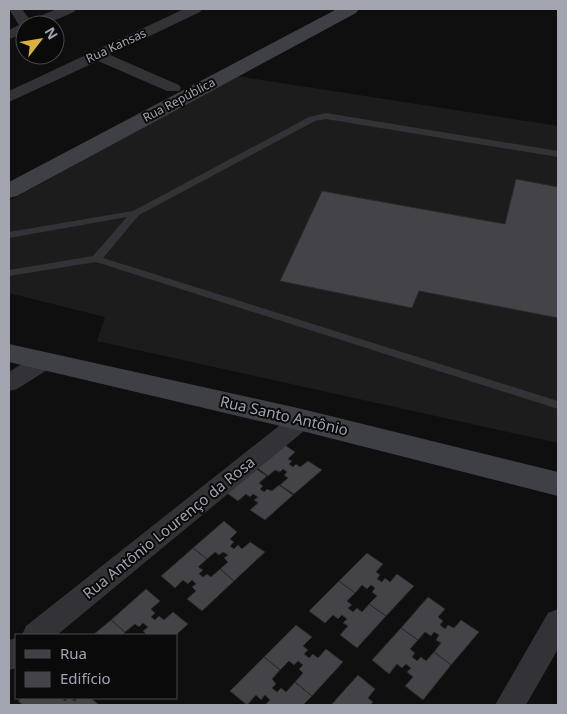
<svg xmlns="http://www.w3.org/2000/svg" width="567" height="714" font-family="'Noto Sans',sans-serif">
<rect width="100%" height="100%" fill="#0f0f10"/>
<path fill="#1c1c1d" d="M237,76L558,126V443L97,341L105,317L9,293V201Z"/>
<path fill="#444448" stroke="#2a2a2c" d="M516,179L558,187V318L419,291L412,308L280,281L322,191L505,224Z
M282,443L295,452L288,459L292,461L289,464L293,467L296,464L300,467L308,461L322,470L294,494L280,485L288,478L284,475L287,472L283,469L280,472L275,470L268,476L255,466Z
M253,467L267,476L259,483L263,486L260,489L264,492L267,489L272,491L279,485L293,495L265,520L250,510L258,503L254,500L258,497L253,494L250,497L246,494L238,501L224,491Z
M224,521L237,532L230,539L234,542L230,546L234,549L238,545L242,549L250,542L265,552L234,581L220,569L228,562L224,558L228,555L223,552L219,555L215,552L207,559L193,548Z
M193,548L207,559L198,567L203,570L199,574L203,577L207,574L211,577L220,569L234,581L202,611L187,599L196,591L192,587L196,584L192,580L188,584L183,580L175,588L161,576Z
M367,553L383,564L376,572L380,575L377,579L382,582L385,578L390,582L397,574L414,586L386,616L369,604L377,596L372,592L375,588L371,585L367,589L362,585L355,593L339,581Z
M339,581L355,593L347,601L352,605L348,608L353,612L357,608L362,612L369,604L386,616L357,648L340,635L348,626L343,623L347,619L342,615L338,619L333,615L325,623L309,611Z
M146,589L160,601L151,609L155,613L151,617L155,620L159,616L164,620L173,612L188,624L176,635H147L143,631L148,627L143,623L139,627L135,624L125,632L111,620Z
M428,597L445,609L438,617L443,621L440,625L445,629L448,625L454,628L461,620L479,632L451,665L434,652L441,643L436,640L439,635L434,632L431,636L425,632L418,640L401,628Z
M111,620L125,632L122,635H93Z
M296,625L312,637L303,646L308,650L304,654L309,658L313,654L318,658L326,649L343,662L312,696L295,682L303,673L299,669L303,665L298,661L294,665L289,661L280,670L264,657Z
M401,628L418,640L410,649L415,653L412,657L417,661L421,657L426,661L434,652L451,665L423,700L405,686L413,677L407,672L411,668L406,664L402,668L397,664L389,674L372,660Z
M264,657L280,670L272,679L276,684L272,688L277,692L281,688L286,692L295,682L312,696L303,705H267L266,704L270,700L265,695L261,700L256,695L247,705L230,691Z
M358,675L375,689L368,698L373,702L370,705H331Z
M22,698H61L65,701L69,698L75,701L78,698H91L99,705H23L18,701Z"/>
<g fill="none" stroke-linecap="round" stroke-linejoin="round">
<path fill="#333337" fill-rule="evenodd" d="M326,113L558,151V157L326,119L315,121L139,215L103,258L558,401V409L96,262L9,276V270L93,256L127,217L9,238V232L133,211L309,117Z"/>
<path fill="#333337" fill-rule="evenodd" d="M9,9H22L30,20L57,9H76L74,12L44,25H25V33L9,39V30L19,25Z
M184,9H202L200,12L110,55L179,85L181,88L179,91H167L98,61L9,102V91Z
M44,353L52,355L55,361L52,367L17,389L9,391V372L36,355Z
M302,411L310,414L314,420L310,426L57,635H22L26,626L294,414Z
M558,609V649L526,705H495L548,613Z
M16,638V668L9,670V640Z"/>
<path fill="#3f4045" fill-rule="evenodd" d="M337,9H359L356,13L17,196L9,198V182Z
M9,344L302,409L558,472V496L302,431L9,362Z"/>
</g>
<g text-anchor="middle" stroke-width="4" stroke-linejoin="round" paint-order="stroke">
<g font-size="12" fill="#a2a5b0" stroke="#0a0a0b">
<text transform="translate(116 46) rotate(-25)" y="4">Rua Kansas</text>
<text transform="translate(179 100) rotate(-28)" y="4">Rua República</text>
</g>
<g font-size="15" fill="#a2a5b0" stroke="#0a0a0b">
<text transform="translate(284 416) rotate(13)" y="5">Rua Santo Antônio</text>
<text transform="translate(169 528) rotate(-39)" y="5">Rua Antônio Lourenço da Rosa</text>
</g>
</g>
<rect width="567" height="714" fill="none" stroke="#a2a5b0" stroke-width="20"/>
<rect x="15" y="634" width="162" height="65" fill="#0a0a0b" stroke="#47484d"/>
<rect x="25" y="650" width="25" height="8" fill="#3f4045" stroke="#47484d"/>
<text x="60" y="659" font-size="15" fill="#a2a5b0">Rua</text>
<rect x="25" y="672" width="25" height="15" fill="#444448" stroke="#47484d"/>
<text x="60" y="684" font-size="15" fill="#a2a5b0">Edifício</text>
<g transform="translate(40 40) rotate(59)"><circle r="24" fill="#0a0a0b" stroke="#47484d"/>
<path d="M0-4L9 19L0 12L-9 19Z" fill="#dab03e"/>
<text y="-8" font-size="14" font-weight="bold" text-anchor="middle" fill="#a2a5b0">N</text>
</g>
</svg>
